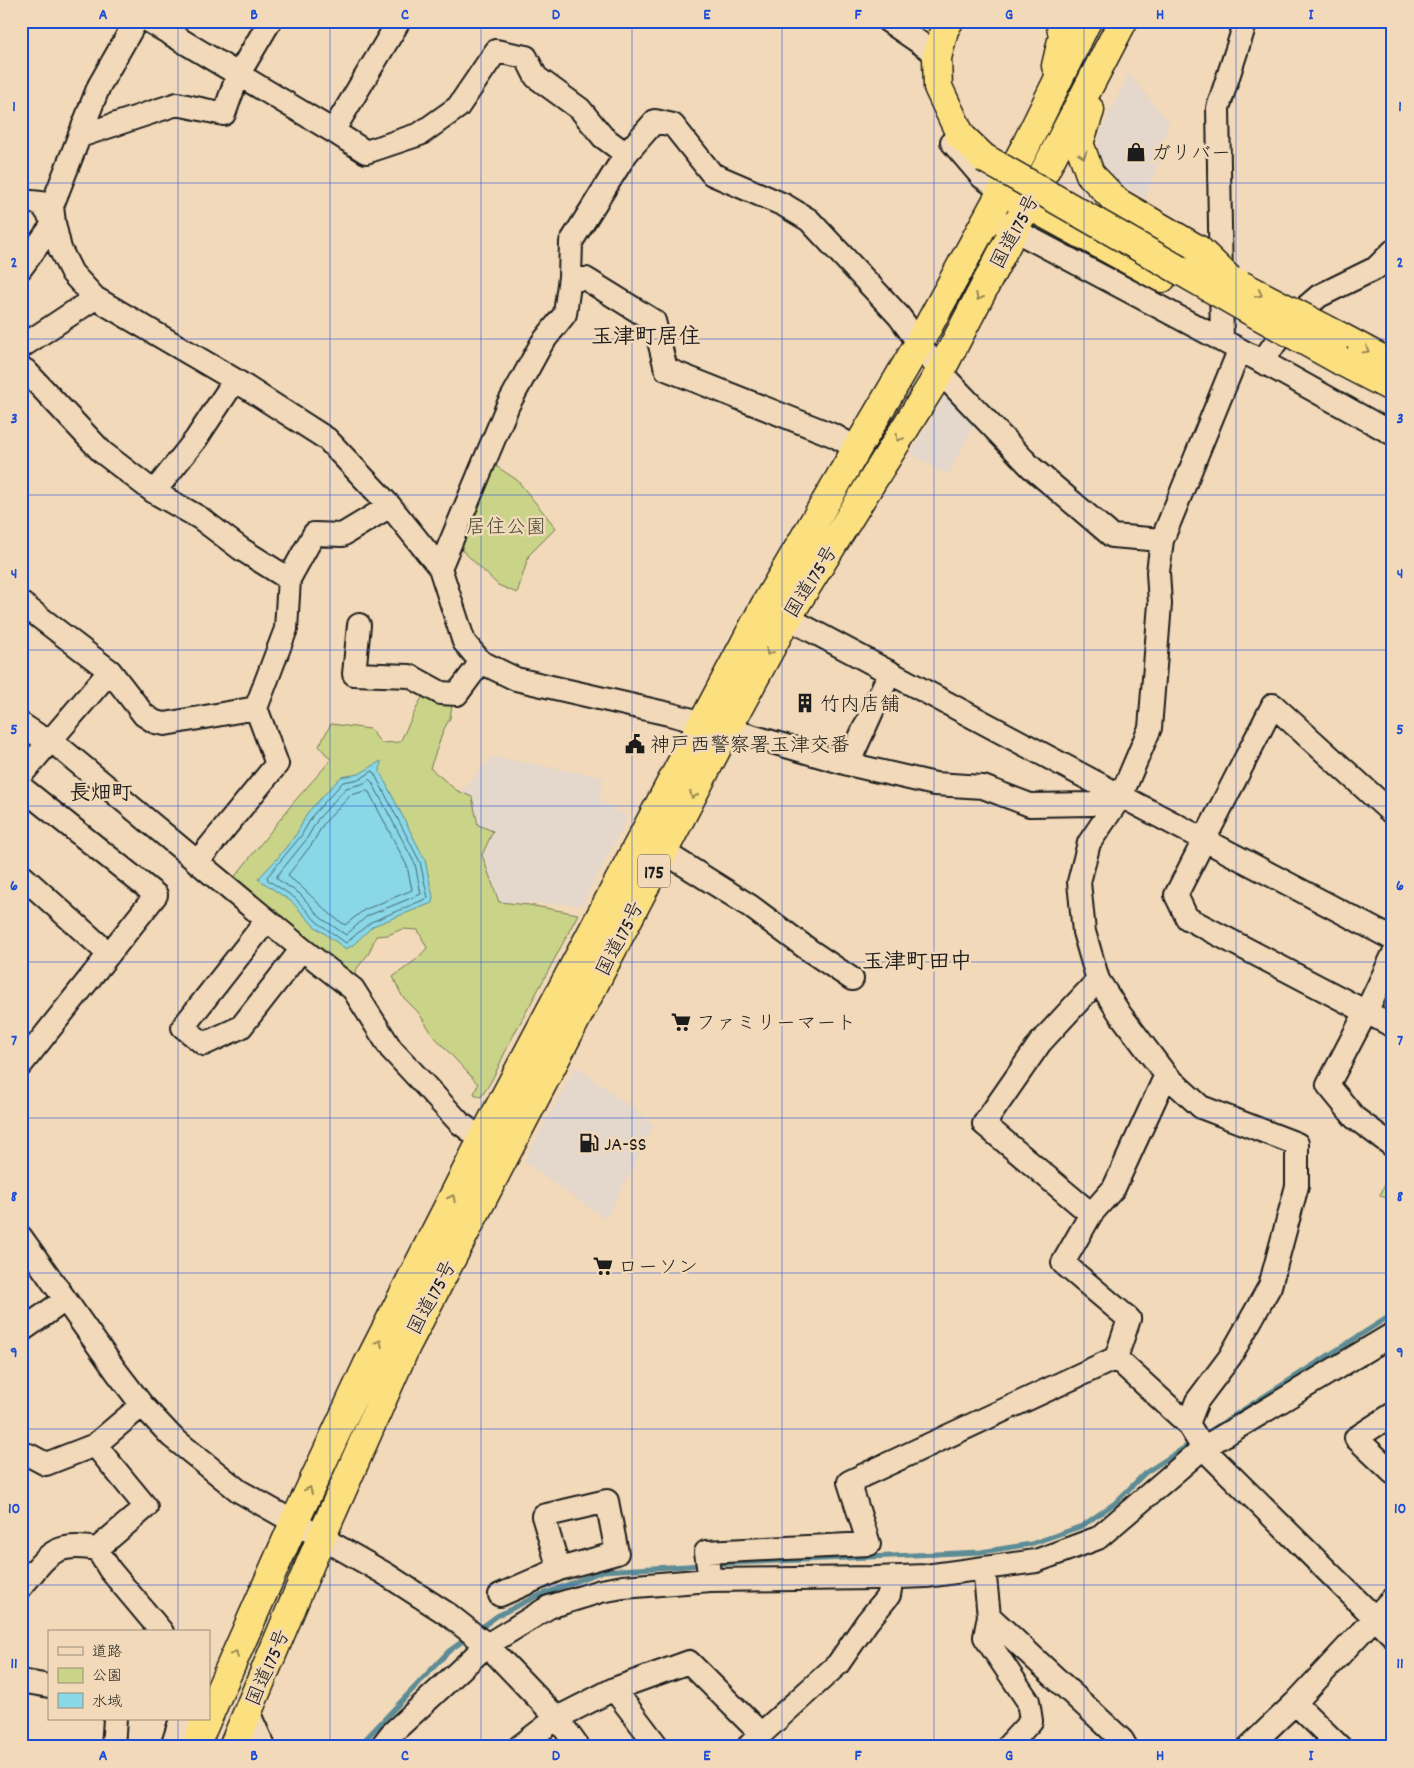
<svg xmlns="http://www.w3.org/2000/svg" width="1414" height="1768" font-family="Dekko,'Klee One',sans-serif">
<rect width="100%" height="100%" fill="#f1d9b9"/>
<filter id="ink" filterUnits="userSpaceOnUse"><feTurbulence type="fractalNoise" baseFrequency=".02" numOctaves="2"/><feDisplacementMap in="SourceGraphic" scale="10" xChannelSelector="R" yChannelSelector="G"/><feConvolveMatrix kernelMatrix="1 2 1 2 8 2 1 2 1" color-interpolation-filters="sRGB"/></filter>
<g filter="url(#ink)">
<path fill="#e4d7cc" d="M1129,74L1169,122L1158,163L1145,199L1120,184L1105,169L1099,154V135Z
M949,390L977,421L947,475L911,453Z
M492,757L603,777L600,801L628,817L582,905L499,902L483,855L492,831L478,824L471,797L461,792Z
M576,1066L654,1125L606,1219L524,1162Z"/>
<path fill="#c9d488" stroke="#727852" d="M493,464L517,480L556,528L529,555L517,593L498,585L457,545Z
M425,691L452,705L450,718L444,729L430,768L456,790L472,797L478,825L493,831L482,855L499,902L529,905L578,914C557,955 535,996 513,1036C502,1057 495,1078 481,1097L474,1094L478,1084L433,1035L418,1012L402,996L393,977L417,959L427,948L418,930L402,929L388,935L376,936L369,953L355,971V981L320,948L233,879L293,803L331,760L319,746L331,724L370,729L381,743L400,742Z
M1391,1172H1393V1202L1380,1195Z"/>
<path fill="#89d7e7" stroke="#5d8c96" d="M381,761L380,772L425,860L433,897L432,903L373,926L353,945L346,949L314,926L292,902L258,879L276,860L297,833L308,812L341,777L359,774Z"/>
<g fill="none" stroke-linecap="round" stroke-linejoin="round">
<path stroke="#48676d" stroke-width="1" d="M373,771L420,862L428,898L371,922L346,943L317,922L295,898L268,880L267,877L301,836L313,815L343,782L360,779Z
M370,780L372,782L415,864L421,894L367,916L346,935L321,918L300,894L277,879V876L306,840L318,819L346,788L362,784Z
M367,791L369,792L407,866L412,890L364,910L345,925C324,912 310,892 289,877L288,875L312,844L324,823L351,795Z"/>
<path stroke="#5d8c96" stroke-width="5" d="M1202,1436L1393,1314
M714,1564L981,1552L1031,1544L1082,1526L1115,1503L1145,1473L1193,1442
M478,1630L497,1616L535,1597L603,1571L703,1565
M358,1747L449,1651L467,1638"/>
<defs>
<path id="minor" d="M136,21L99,86L52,206L54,223L60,249L72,273L95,298L235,380L327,439L390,506L440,568L464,642L481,662L516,679L669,714L727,729L848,764L935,784L983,787L1030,805L1092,804L1121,796
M149,21L333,131L399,21
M888,21L929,49
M333,131L366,152L420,134L458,107L496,51L526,57L536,77L580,109L603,137L626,154
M80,136L177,104L224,114L238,75L270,21
M952,142L982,177L1002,191
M21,201L41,203L54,223
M988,216L1276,369L1393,434
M21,268L54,223
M570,277L586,279L654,321L666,369L835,436L856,448
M1222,341L1218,108L1246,21
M21,347L95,298
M1262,362L1292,319L1319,296L1376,268L1393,251
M21,368L26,371L102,452L154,492L200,518L241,549L289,579
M154,492L196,439L235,380
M440,568L508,405L542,343L565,314L570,277L571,242L626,154L655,121L673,125L712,174L784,205L809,220L899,316L940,372L1031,467L1112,536L1162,540
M21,603L110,671L21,775
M773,610L1121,796L1393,939
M359,625L354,674L410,676L441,693L457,694L481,662
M110,671L144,715L155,722L165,724L256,708L277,764L197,862
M256,708L286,629L289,579L314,534L342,535L390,506
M21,724L39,736L52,741L302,949L353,989L391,1049L460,1123L496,1150
M848,764L890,672
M21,787L156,895L21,1065
M1393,814L1273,705L1176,895L1187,918L1393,1026
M664,852L750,906L809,950L852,979
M21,875L109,954
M267,920L183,1027L204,1044L241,1027L302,949
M1393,955L1366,1012L1328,1085L1355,1118L1393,1146
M1091,1214L984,1124L1040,1043L1098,980
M21,1237L116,1371L142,1405L172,1437L239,1491L384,1573L449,1615L487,1645L557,1718L578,1747
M21,1331L65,1300
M1116,1358L1129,1319L1063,1263L1091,1214L1114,1188L1166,1075
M1393,1414L1356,1438L1393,1473
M1188,1424L1197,1401L1230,1357L1270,1286L1297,1186V1144L1201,1107L1166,1075L1120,1014L1098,980L1084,932L1079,882L1089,843L1121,796L1150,728L1160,604L1158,572L1162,540L1239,351
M95,1445L146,1507L97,1549L110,1570L162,1632
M29,1455L46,1464L95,1445L142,1405
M984,1568L989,1616L1122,1740L1126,1747
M710,1580L706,1552L869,1544L849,1482L1116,1358L1188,1424L1203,1448L1393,1636
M21,1587C48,1556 52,1541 97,1549
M500,1595L559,1569L617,1553L607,1501L543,1516L559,1569
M989,1616L985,1637L1028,1701L1031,1721L1007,1747
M21,1681L49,1686
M614,1689L658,1747
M1295,1703L1340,1747
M248,1712L264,1747
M761,1734L838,1664L867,1622L889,1595L892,1577
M113,1747L115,1719
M172,1747L181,1719
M381,1747L391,1734L487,1645L549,1607L601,1591L623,1587L710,1580L875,1578L926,1576L1036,1561L1098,1538L1203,1448L1393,1334
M519,1747L557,1718L614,1689L689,1662L761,1734L748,1747
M1249,1747L1295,1703L1393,1598"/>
<path id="highway" d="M949,21L944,30L937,58L938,87L961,136L984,158
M1056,66L1063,36L1060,21
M1090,110L1079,143L1090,174L1117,202L1199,250
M1012,196L1162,278
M1339,336L1393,365
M1341,361L1393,388
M209,1715L295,1521L368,1364L482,1140L765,605L919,343L1002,191L1025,147L1087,21
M195,1747L207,1719
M233,1747L321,1538L406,1346L727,729L787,618L940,372L1123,21"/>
</defs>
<use href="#minor" stroke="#1c1c1c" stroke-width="26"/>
<use href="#highway" stroke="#1c1c1c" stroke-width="31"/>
<use href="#minor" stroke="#f1d9b9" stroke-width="22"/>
<use href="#highway" stroke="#fce080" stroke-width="28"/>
<defs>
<path id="highway-bridge" d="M984,158L1242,306L1341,361
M1199,250L1229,279
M1241,285L1339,336"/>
</defs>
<use href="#highway-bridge" stroke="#1c1c1c" stroke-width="31" stroke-linecap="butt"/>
<use href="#highway-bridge" stroke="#fce080" stroke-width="28"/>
</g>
<defs><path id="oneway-chevron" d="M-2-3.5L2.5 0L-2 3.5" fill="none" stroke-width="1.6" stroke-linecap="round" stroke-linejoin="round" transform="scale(1.25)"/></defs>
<g stroke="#978853">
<use href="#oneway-chevron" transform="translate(1083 155) rotate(71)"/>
<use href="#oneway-chevron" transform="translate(1259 294) rotate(27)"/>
<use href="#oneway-chevron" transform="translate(979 297) rotate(118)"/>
<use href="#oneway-chevron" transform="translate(1366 350) rotate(29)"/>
<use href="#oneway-chevron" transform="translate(899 438) rotate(122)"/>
<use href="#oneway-chevron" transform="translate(769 652) rotate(119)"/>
<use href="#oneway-chevron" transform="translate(693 795) rotate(117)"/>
<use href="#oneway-chevron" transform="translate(452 1198) rotate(-63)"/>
<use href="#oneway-chevron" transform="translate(379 1343) rotate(-63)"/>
<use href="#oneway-chevron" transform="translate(309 1490) rotate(-65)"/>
<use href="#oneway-chevron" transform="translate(235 1654) rotate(-66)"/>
</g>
</g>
<path fill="none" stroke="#1d4ed8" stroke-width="1" stroke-opacity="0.55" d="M178,21V1632M330,21V1747M481,21V1747M632,21V1747M782,21V1747M934,21V1747M1084,21V1747M1236,21V1747M21,183H1393M21,339H1393M21,495H1393M21,650H1393M21,806H1393M21,962H1393M21,1118H1393M21,1273H1393M21,1429H1393M21,1585H1393M178,1719V1747"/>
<defs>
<symbol id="shop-bare" viewBox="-9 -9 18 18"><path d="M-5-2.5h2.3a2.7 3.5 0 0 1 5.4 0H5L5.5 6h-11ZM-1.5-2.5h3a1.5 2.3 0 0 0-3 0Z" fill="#1c1c1c" stroke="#f1d9b9" stroke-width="2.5" paint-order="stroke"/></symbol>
<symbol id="building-bare" viewBox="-9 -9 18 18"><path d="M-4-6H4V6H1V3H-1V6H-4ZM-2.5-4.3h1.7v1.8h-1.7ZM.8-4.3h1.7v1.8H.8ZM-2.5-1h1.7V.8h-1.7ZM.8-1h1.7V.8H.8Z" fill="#1c1c1c" stroke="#f1d9b9" stroke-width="2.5" paint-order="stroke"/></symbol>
<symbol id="civic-bare" viewBox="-9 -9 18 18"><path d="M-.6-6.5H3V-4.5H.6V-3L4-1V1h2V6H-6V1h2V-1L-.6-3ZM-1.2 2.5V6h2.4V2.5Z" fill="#1c1c1c" stroke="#f1d9b9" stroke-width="2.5" paint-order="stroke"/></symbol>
<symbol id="supermarket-bare" viewBox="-9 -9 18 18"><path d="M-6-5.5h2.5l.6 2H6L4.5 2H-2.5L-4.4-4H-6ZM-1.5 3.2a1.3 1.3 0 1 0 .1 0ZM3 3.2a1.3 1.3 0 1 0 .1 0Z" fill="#1c1c1c" stroke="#f1d9b9" stroke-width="2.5" paint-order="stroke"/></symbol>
<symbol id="fuel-bare" viewBox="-9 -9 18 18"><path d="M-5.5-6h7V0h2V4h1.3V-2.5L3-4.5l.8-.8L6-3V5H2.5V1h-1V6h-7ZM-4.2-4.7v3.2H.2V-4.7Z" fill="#1c1c1c" stroke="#f1d9b9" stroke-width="2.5" paint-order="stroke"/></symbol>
</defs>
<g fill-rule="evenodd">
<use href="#shop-bare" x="1122" y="138" width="28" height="28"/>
<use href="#building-bare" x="791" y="689" width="28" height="28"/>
<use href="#civic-bare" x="621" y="730" width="28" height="28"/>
<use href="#supermarket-bare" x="667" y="1008" width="28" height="28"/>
<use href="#fuel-bare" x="575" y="1129" width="28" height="28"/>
<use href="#supermarket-bare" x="589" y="1252" width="28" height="28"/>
</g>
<g text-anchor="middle" stroke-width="5" stroke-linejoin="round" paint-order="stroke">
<rect fill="#f1d9b9" stroke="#5c554b" stroke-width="1" x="638" y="854.5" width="32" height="33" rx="4"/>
<g font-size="19" font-weight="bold" fill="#1c1c1c">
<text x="654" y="878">175</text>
</g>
<g font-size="20" fill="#1c1c1c" stroke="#f1d9b9" text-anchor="start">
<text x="1151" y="159">ガリバー</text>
<text x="820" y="710">竹内店舗</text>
<text x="650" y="751">神戸西警察署玉津交番</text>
<text x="696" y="1029">ファミリーマート</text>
<text x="604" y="1150">JA-SS</text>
<text x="618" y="1273">ローソン</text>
</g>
<g font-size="20" fill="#1c1c1c" stroke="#f1d9b9">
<text transform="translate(1014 231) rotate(-62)" y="7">国道175号</text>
<text transform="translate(810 581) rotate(-58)" y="7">国道175号</text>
<text transform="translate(619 938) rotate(-63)" y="7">国道175号</text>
<text transform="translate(431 1297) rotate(-62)" y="7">国道175号</text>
<text transform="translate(267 1667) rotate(-67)" y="7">国道175号</text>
</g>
<g font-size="20" fill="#474a37" stroke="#f1d9b9">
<text x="506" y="533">居住公園</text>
</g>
<g font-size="21" font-weight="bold" fill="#1c1c1c" stroke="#f1d9b9">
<text x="101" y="799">長畑町</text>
</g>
<g font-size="22" font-weight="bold" fill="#1c1c1c" stroke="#f1d9b9">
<text x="646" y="343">玉津町居住</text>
<text x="917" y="968">玉津町田中</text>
</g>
</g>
<rect width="1414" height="1768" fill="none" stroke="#f1d9b9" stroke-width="55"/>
<rect x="48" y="1630" width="162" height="90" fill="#f1d9b9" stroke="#9c8d7a"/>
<rect x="58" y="1647" width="25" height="8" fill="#f1d9b9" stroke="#9c8d7a"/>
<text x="92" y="1656" font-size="15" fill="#1c1c1c">道路</text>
<rect x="58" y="1668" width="25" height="15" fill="#c9d488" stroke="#9c8d7a"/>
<text x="92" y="1680" font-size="15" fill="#1c1c1c">公園</text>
<rect x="58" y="1693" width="25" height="15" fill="#89d7e7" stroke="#9c8d7a"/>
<text x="92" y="1706" font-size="15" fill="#1c1c1c">水域</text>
<rect x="28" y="28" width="1358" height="1712" fill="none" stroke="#1d4ed8" stroke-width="2"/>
<g font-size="16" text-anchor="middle" font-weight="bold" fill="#1d4ed8">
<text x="103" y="19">A</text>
<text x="254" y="19">B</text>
<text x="405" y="19">C</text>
<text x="556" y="19">D</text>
<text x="707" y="19">E</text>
<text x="858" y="19">F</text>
<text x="1009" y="19">G</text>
<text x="1160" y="19">H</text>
<text x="1311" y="19">I</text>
<text x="14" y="111">1</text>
<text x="1400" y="111">1</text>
<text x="14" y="267">2</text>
<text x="1400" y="267">2</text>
<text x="14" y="423">3</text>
<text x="1400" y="423">3</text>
<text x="14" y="578">4</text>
<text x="1400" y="578">4</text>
<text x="14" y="734">5</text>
<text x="1400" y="734">5</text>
<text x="14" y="890">6</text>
<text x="1400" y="890">6</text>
<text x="14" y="1045">7</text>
<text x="1400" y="1045">7</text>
<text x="14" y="1201">8</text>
<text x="1400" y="1201">8</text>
<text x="14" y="1357">9</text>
<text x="1400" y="1357">9</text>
<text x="14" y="1513">10</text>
<text x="1400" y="1513">10</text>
<text x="14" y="1668">11</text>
<text x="1400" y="1668">11</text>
<text x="103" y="1760">A</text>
<text x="254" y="1760">B</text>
<text x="405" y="1760">C</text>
<text x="556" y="1760">D</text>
<text x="707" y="1760">E</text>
<text x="858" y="1760">F</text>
<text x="1009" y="1760">G</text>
<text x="1160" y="1760">H</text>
<text x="1311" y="1760">I</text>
</g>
</svg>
